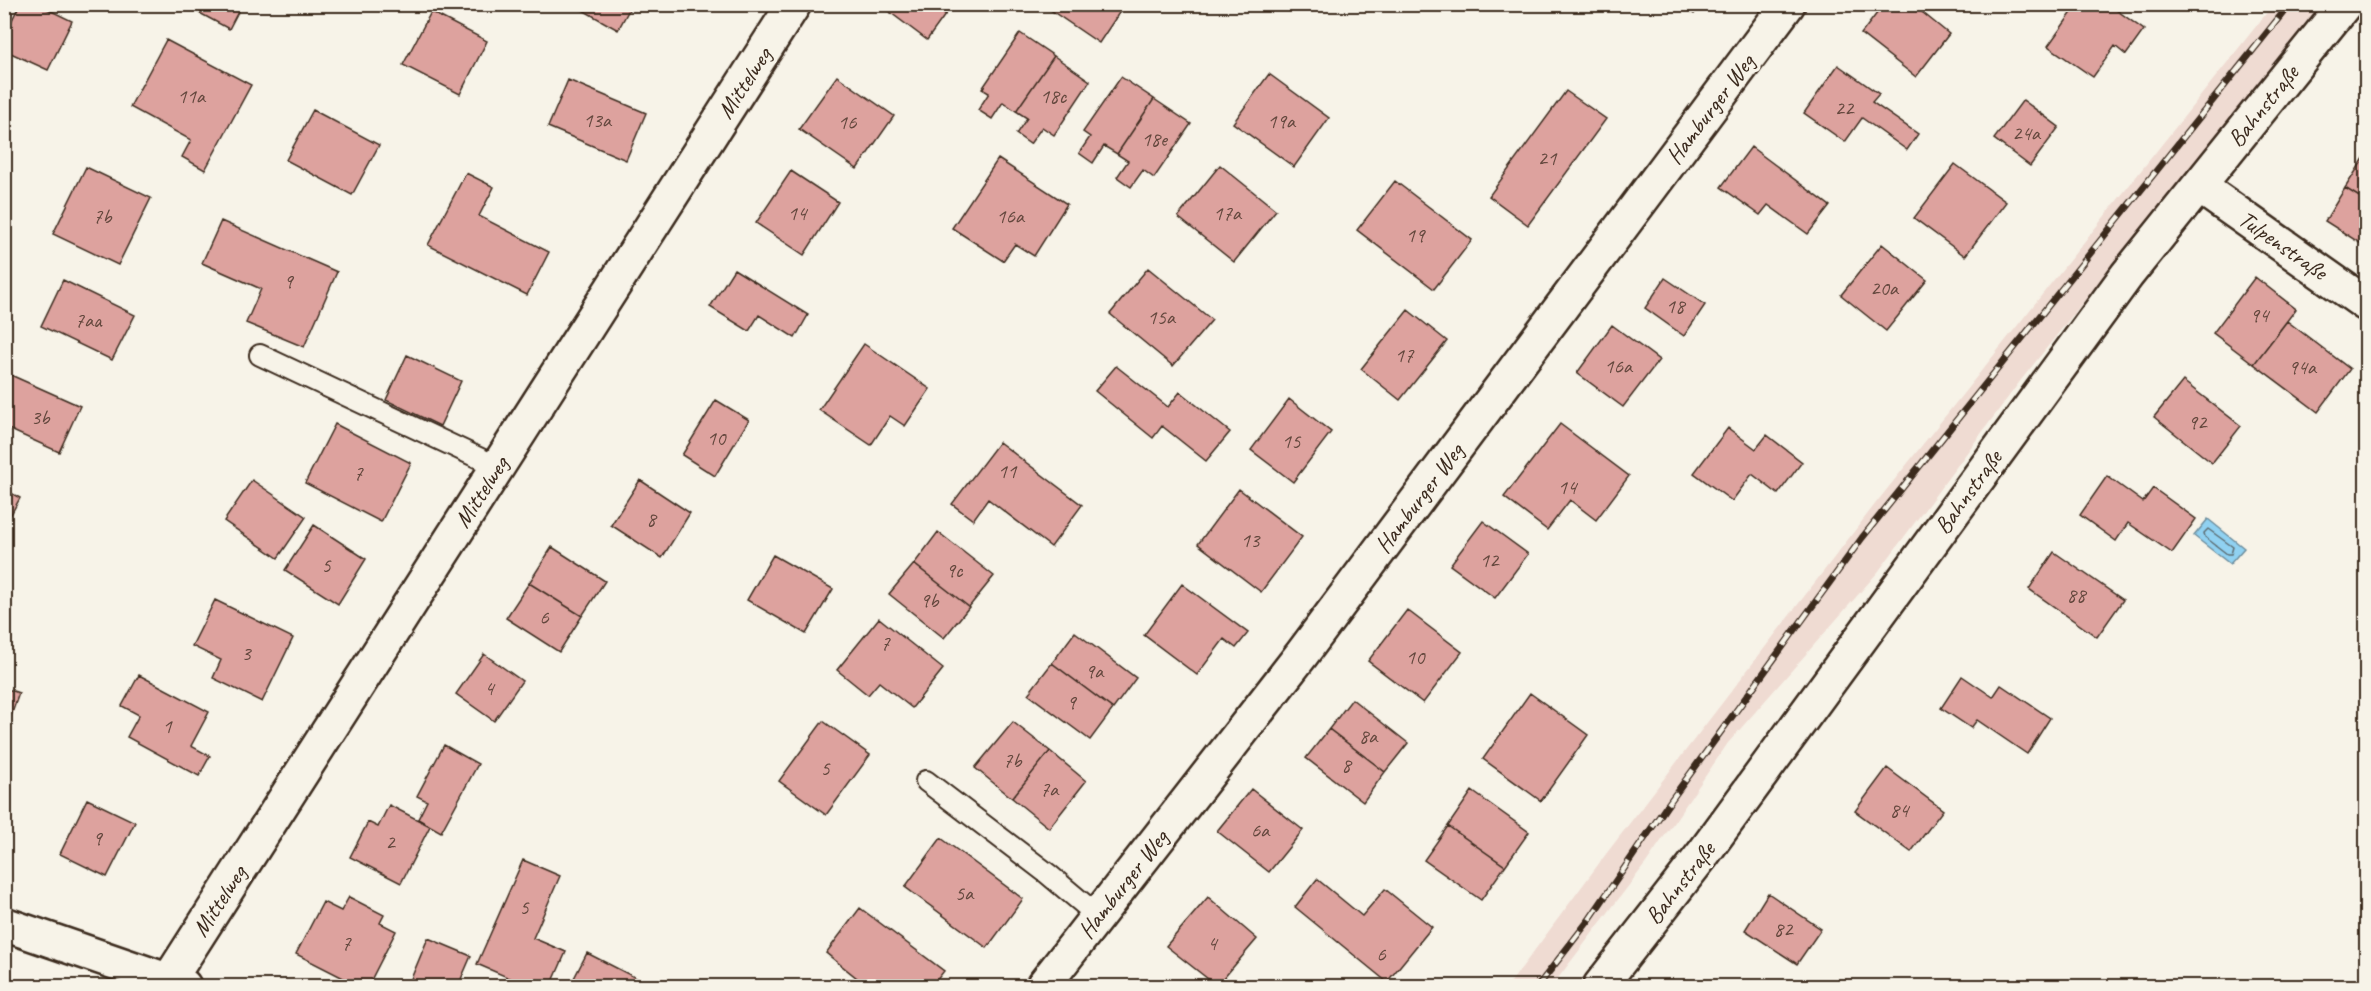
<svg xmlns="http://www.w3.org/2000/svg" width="2371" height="991" font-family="Caveat,sans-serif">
<rect width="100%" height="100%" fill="#f7f3e8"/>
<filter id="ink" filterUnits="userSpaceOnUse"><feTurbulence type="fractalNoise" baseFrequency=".0167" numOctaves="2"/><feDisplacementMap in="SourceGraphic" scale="12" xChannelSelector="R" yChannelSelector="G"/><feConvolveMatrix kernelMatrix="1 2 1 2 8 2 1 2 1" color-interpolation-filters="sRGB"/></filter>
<g filter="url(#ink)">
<path fill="#efdbd2" d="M2273,5H2320L2021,380L1878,572L1728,743L1646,863L1552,986H1508L1606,854L1876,503Z"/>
<path fill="#90d1f1" stroke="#6e8e9d" stroke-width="1.5" d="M2208,519L2244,548L2230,564L2194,536Z"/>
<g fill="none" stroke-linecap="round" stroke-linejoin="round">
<path stroke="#5d6d72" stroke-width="1.5" d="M2208,529L2233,547L2231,554H2227L2205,537L2204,533Z"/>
</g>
<path fill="#dda29e" stroke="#3b2a1e" stroke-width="1.5" d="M20,4H37L72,21L48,70L4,50V36Z
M183,4H242L229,29Z
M572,4H632L618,30Z
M879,4H953L927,40Z
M1052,4H1125L1099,43L1049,9Z
M1680,4H1701L1694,14Z
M1884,4H1912L1949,34L1916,77L1861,34Z
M2078,4H2108L2144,30L2126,55L2115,46L2093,77L2048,46Z
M431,12L487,41L460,94L403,65Z
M1020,33L1054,56L1016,111L1003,102L992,119L978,110L989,93L982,89Z
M166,40L251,85L205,170L182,157L191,140L130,107Z
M1054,56L1090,81L1054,135L1042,127L1030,144L1016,134L1027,118L1016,111Z
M1838,65L1879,94L1872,102L1918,134L1907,150L1862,118L1845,142L1804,113Z
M1269,74L1329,118L1294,167L1233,123Z
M837,76L894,116L857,169L799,129Z
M1121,77L1154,99L1117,154L1104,146L1093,163L1079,153L1090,137L1083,132Z
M568,80L646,113L626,160L548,127Z
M1566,91L1606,119L1528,225L1489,196Z
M1154,99L1191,124L1154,178L1143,170L1131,187L1117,177L1128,161L1117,154Z
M2023,100L2059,127L2030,166L1994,139Z
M313,110L379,145L352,195L286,160Z
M1751,147L1830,206L1808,234L1768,205L1760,215L1721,187Z
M2366,155V201L2345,188Z
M998,159L1067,204L1034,256L1015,244L1003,261L952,228Z
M1955,164L2006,202L1965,256L1914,218Z
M1220,165L1276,210L1234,262L1178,217Z
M86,167L151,198L118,265L53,234Z
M791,171L838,202L804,255L756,223Z
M466,173L494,187L479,216L549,252L527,295L428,245Z
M1395,181L1472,240L1434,289L1357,230Z
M2345,188L2366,201V247L2325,221Z
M221,221L337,272L304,347L246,323L261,289L202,263Z
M1882,244L1927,280L1886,331L1841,295Z
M1148,268L1212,320L1173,366L1110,314Z
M734,269L808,315L795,338L759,315L749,331L710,307Z
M2255,277L2296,309L2254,364L2213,333Z
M1665,278L1705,305L1684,336L1645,308Z
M63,280L135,315L112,360L41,326Z
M1408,310L1447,341L1400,400L1361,369Z
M2287,321L2350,369L2318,412L2254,364Z
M1612,325L1659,360L1623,407L1577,373Z
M864,344L930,389L905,426L890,416L871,445L819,410Z
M407,355L461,381L440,426L386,400Z
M1116,366L1168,407L1180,392L1230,432L1206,461L1162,426L1153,438L1095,391Z
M4,372L80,406L59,452L4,427Z
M2183,381L2241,426L2212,463L2154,417Z
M1289,399L1331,432L1293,482L1251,450Z
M716,400L749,420L715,476L682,455Z
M335,424L411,463L381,522L305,483Z
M1560,424L1629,476L1596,520L1570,500L1547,530L1504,497Z
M1728,428L1756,449L1767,435L1802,462L1778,494L1752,474L1732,501L1694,473Z
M999,442L1082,505L1051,547L988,499L973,520L952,504Z
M2107,476L2143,502L2153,488L2196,519L2172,553L2128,523L2116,541L2080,515Z
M252,480L306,517L278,558L224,521Z
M640,480L690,513L662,558L611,525Z
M4,489L20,498L4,527Z
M1239,489L1302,537L1261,592L1198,544Z
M1483,521L1528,554L1495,598L1450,565Z
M314,525L366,559L338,604L285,570Z
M938,532L994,576L969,607L914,564Z
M552,547L605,581L582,616L529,583Z
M2054,552L2123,600L2097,637L2029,589Z
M773,555L833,589L806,634L747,600Z
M914,564L969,607L944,638L889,594Z
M529,583L582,616L559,652L506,618Z
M1182,584L1248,633L1236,648L1224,639L1197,675L1144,635Z
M215,600L293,638L262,702L213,678L221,660L192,646Z
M1407,610L1462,652L1423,703L1368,661Z
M879,618L943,669L912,708L879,682L868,695L837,670Z
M1075,632L1136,678L1113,709L1052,663Z
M484,654L522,681L494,721L456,694Z
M1052,663L1113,709L1090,740L1028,694Z
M139,675L209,712L191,746L210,756L199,776L127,737L139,715L122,706Z
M1962,676L1993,697L2001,685L2050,718L2027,754L1977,720L1971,728L1941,708Z
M4,688L19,693L4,736Z
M1530,693L1588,735L1541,801L1483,759Z
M1352,699L1408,743L1385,772L1329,729Z
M823,721L870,755L826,815L779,781Z
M1013,722L1050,751L1012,798L975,768Z
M1329,729L1385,772L1363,802L1306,758Z
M444,745L478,764L441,832L418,819L427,801L417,796Z
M1050,751L1086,781L1049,828L1012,798Z
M1887,768L1943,810L1911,852L1855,811Z
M1251,789L1303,830L1269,872L1217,831Z
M1472,791L1529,832L1505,866L1448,826Z
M87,799L135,822L107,877L60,854Z
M389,805L430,826L401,883L350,857L368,822L378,827Z
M1448,826L1505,866L1481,900L1424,860Z
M941,838L1023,899L987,948L905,887Z
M523,860L560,876L533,938L566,952L551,986H528L477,964Z
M1317,879L1362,916L1385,889L1432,927L1387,982L1295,907Z
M1768,893L1821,929L1797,964L1745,930Z
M349,897L384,915L380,923L396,931L368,986H359L296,954L323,902L341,911Z
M1208,897L1257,939L1217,986L1166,946Z
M860,908L944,971L932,986H867L826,953Z
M428,938L471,956L458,986H408Z
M587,953L642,981L639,986H570Z"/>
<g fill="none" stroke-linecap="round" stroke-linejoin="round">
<defs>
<path id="lane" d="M260,355L498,467
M926,781L1048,874L1098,916"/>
<path id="street" d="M2199,186L2366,304
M4,924L184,986
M169,980L794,4
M1043,986L1302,654L1788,4
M1600,986L1703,854L2127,275L2345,4"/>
</defs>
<use href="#lane" stroke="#3b2a1e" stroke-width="24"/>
<use href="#street" stroke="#3b2a1e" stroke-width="38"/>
<use href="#lane" stroke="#f7f3e8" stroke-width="20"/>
<use href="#street" stroke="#f7f3e8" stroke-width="33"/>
<defs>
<path id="rail" d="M1538,986L1589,920L1666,807L1862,538L2290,4"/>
</defs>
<use href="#rail" stroke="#3b2a1e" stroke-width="7"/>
<use href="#rail" stroke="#f7f3e8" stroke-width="4.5" stroke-dasharray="14" stroke-linecap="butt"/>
</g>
</g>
<g text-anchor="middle" stroke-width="6" stroke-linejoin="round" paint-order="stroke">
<g font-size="21" fill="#64483e">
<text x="191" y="103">11a</text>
<text x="1053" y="103">18c</text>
<text x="1844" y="115">22</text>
<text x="597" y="127">13a</text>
<text x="1281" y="128">19a</text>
<text x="847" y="129">16</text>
<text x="2026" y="140">24a</text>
<text x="1154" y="146">18e</text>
<text x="1547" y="165">21</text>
<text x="797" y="220">14</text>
<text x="1227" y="220">17a</text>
<text x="102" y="223">7b</text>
<text x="1010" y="223">16a</text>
<text x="1415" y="242">19</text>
<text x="288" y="288">9</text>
<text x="1884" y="295">20a</text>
<text x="1675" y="313">18</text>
<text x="2259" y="322">94</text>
<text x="1161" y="324">15a</text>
<text x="88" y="327">7aa</text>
<text x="1404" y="362">17</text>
<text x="1618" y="373">16a</text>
<text x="2302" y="374">94a</text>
<text x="40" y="424">3b</text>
<text x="2197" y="429">92</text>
<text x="716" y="445">10</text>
<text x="1291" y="448">15</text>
<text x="1007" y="478">11</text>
<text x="358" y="480">7</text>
<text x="1567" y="494">14</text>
<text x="651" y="526">8</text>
<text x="1250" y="547">13</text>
<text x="1489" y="567">12</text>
<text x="326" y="572">5</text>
<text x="954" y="577">9c</text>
<text x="2076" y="602">88</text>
<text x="929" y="607">9b</text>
<text x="544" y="624">6</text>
<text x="885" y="650">7</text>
<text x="246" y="660">3</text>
<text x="1415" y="664">10</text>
<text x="1094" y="678">9a</text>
<text x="489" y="695">4</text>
<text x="1071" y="709">9</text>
<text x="167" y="733">1</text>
<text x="1368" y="743">8a</text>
<text x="1012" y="767">7b</text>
<text x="1346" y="772">8</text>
<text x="825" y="775">5</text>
<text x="1049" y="796">7a</text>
<text x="1899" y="817">84</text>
<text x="1260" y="837">6a</text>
<text x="97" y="845">9</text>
<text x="390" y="849">2</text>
<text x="964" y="900">5a</text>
<text x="524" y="914">5</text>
<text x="1783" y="936">82</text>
<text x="346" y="950">7</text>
<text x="1212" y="950">4</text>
<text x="1381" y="961">6</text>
</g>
<g font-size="24" fill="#3b2a1e" stroke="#f7f3e8">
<text transform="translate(744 83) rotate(-57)" y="8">Mittelweg</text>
<text transform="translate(2263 106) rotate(-51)" y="8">Bahnstraße</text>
<text transform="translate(1710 109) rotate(-53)" y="8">Hamburger Weg</text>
<text transform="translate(2283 245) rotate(35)" y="8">Tulpenstraße</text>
<text transform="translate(481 492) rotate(-57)" y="8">Mittelweg</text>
<text transform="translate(1968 492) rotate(-54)" y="8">Bahnstraße</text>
<text transform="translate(1419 498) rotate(-53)" y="8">Hamburger Weg</text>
<text transform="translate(1680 883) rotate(-52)" y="8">Bahnstraße</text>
<text transform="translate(1123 884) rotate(-52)" y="8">Hamburger Weg</text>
<text transform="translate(219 901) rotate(-57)" y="8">Mittelweg</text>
</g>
</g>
<rect width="2371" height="991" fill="none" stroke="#f7f3e8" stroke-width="24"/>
<rect x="12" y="12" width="2347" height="967" fill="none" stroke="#3b2a1e" stroke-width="2" filter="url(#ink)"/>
</svg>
